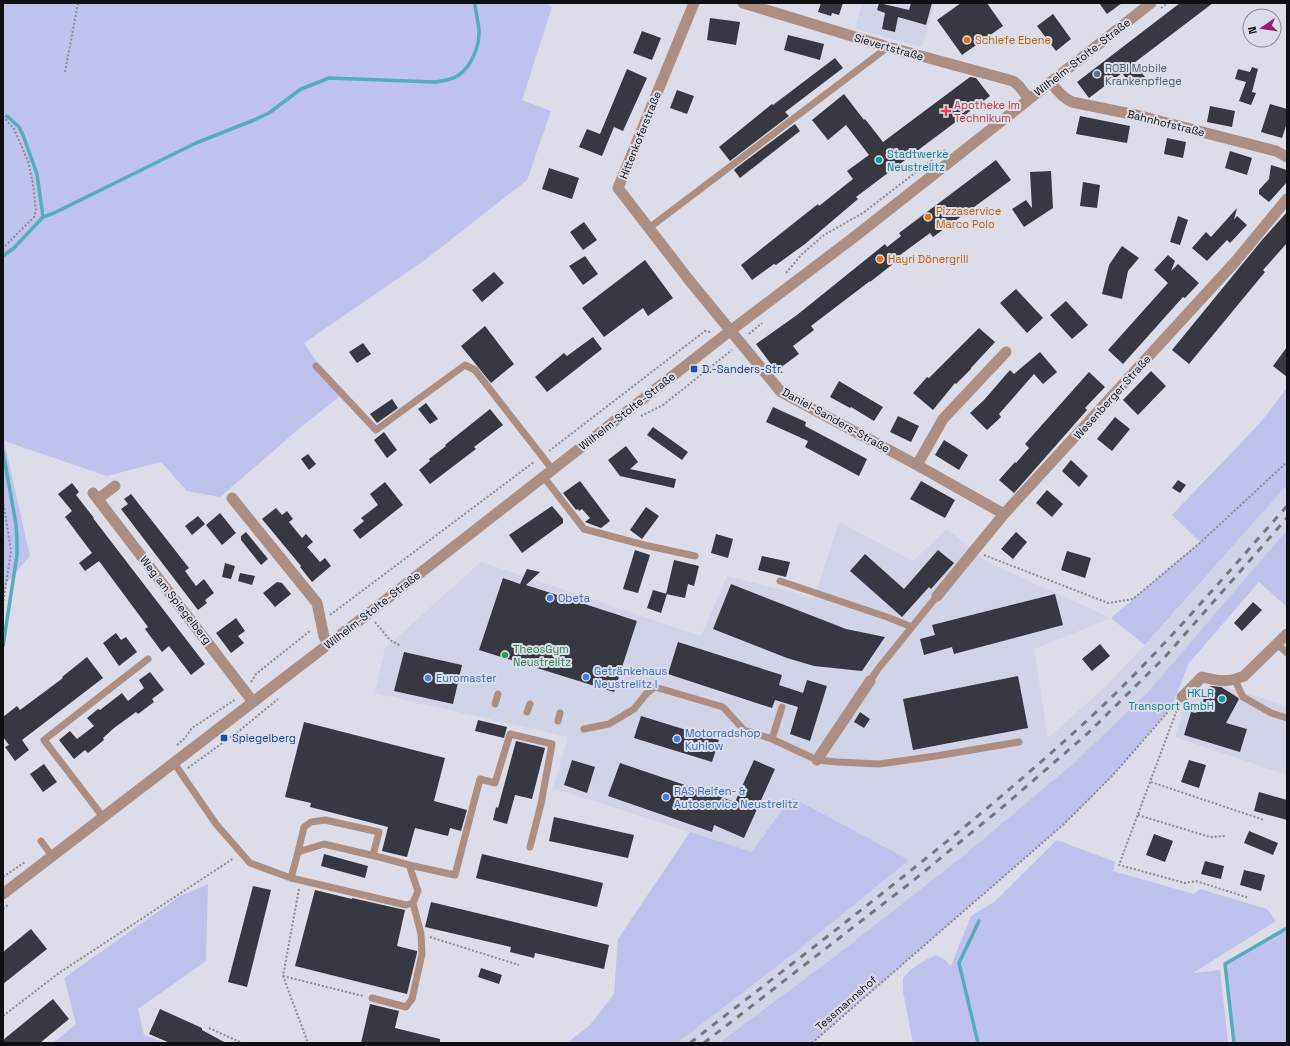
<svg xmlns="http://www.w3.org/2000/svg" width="1290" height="1046" font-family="'Space Grotesk',sans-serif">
<rect width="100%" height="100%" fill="#dcdde9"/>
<path fill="#d1d3e6" d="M862,3H935L922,47L855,29Z
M1287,485V530L1148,692L1074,763L963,856L838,954L719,1043H677L793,954L791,797L752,852L553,788L568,737L375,693L385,648L481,562L701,636L727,576L814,598L839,522L913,561L947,529L987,562L1111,618L1034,649L1048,738L1105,687L1162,627Z
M1213,683L1287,706V775L1175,737L1184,707Z"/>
<path fill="#bfc2ed" d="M3,3H545L552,7L522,100L551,111L527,180L425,260L304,343L340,396L300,428L220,497L187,491L161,462L107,476L4,441L30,556L6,584L3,602Z
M1287,388V485L1145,645L1111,618L1200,542L1172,515L1260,423Z
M1287,530V607L1259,582L1189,663L1171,708L1113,775L1089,800L1064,824L812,1043H719L838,954L963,856L1074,763L1148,692Z
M791,797L909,860L793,954L677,1043H567L590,1025L614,994L618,939L690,832L752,852Z
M1057,840L1115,862L1113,871L1194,894L1200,889L1267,909L1276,921L1193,973L1220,970L1228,1043H913L903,991V978C912,967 923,961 936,955L944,959L951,966L971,916L994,902Z
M208,884L206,961L138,1009L144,1035L166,1043H53L76,1024L64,978L180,896Z
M1287,928V1043H1234L1225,964Z"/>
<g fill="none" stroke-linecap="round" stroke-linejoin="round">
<path stroke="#53adbb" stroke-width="3.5" d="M7,116L19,127L23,135L37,174L43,217
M3,256L14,248L43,217L54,213L196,143L254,120L269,113L301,89L329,78L435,82C443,81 452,80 459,75C471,66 479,48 479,33C479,24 476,14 475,5
M3,452L16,524L17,539V555L3,646
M978,1043L959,963L979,921
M1234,1043L1225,964L1287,928"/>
</g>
<path fill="#373841" d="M821,3H843L839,15L832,13L831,16L818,12Z
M879,3L909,10L911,3H932L926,25L898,17L895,32L882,29L885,13L877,10Z
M961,3H987L1003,26L962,55L937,20Z
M1099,3H1122L1107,14Z
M1180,3H1213L1134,63L1145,77L1133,87L1122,73L1089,98L1077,82Z
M1053,14L1071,39L1056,51L1037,26Z
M710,18L740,22L736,45L707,40Z
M642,31L661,38L652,60L633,53Z
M788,35L824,44L820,60L784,50Z
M835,58L843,68L785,112L789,116L730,161L719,147L772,104L773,105Z
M1252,67L1258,69L1252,92L1256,93L1251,105L1239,101L1246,82L1235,79L1238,69L1250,72Z
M627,69L647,78L623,131L614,127L602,156L579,147L587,129L600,134Z
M970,77L976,78L990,96L856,197L858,199L805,244L776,265L774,264L752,280L741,265L818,204L819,206L853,179L847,171L869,155L846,125L828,140L812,120L844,94L864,120L865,119L883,142Z
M677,90L694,96L687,114L670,108Z
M1270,104L1287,109V123L1282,138L1261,132Z
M1210,106L1235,111L1232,127L1207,122Z
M1080,116L1130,126L1127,143L1076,134Z
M795,124L800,131L740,178L734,170L736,168Z
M1167,138L1186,142L1183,158L1164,154Z
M1230,151L1252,158L1247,175L1225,168Z
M996,160L1011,180L933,237L930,233L896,258L898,260L870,282V281L811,326L814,330L793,346L799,354L776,371L756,344L797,315L885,244L887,247L901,236L899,233Z
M1271,165L1287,170V182L1269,202L1259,194V190L1269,179Z
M549,168L579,178L572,199L542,189Z
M1051,171L1053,208L1024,227L1012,209L1026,200L1032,208L1030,172Z
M1083,182L1100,185L1097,208L1080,206Z
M1237,208L1234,220L1237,216L1247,225L1230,243L1227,240L1207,261L1192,248L1206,232L1211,237Z
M1287,212V243L1263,270L1265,272L1189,364L1172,350L1262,240Z
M1178,216L1188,220L1180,245L1170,242Z
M584,222L597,240L583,250L570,232Z
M1122,246L1139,258L1128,271L1122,299L1102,294L1109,265Z
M1168,255L1175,261L1171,271L1178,264L1199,283L1185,298L1183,297L1123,364L1108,350L1168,283L1154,270Z
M585,256L598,274L583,285L569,266Z
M645,260L673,298L648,316L643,308L604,337L582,308Z
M494,272L504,283L482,302L472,290Z
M1016,289L1043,318L1027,333L1000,303Z
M1066,301L1088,325L1072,339L1050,315Z
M485,326L514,364L491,383L461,346Z
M979,328L995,342L971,368V369L956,384L955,383L933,410L913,393L927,377L929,378Z
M593,337L602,349L547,392L535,377L564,353L567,356Z
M363,343L371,354L357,363L349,352Z
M1287,347V377L1273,366Z
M1040,352L1057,372L1043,384L1034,374L999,414L1001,417L987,430L970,413L984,400L1010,370L1014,374Z
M1151,371L1166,386L1138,415L1123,400Z
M1089,372L1105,387L1085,408L1087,410L1014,493L999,480L1015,462L1016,463L1029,448L1025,444Z
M839,381L883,407L874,421L851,407L850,408L830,397Z
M392,399L398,408L377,423L370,414Z
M426,403L438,419L430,424L418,409Z
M773,407L806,422L805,426L867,459L859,476L805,447L808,441L766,422Z
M490,409L503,425L474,447L476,449L430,484L419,470L430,461L429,459L446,446L445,445Z
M898,416L919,426L911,442L890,432Z
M1115,417L1130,429L1112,451L1097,439Z
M653,427L688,452L682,460L647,435Z
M384,432L397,450L387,458L374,440Z
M944,440L968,455L959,470L935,455Z
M626,446L638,462L630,469L676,479L674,488L620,476L608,460Z
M308,454L316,464L309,470L301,459Z
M1071,460L1088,476L1079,487L1062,471Z
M1178,480L1186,485L1180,493L1172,488Z
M580,481L610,521L601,528L585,522L590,518L582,509L579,511L578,509L576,510L563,493Z
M921,481L955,500L945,518L910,499Z
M385,482L403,505L360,539L353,530L364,521L361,518L378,505L370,494Z
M72,483L79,492L76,495L94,518H93L205,664L191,675L169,646L162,652L145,629L148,627L99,561L85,571L79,563L92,553L65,517L72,511L58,494Z
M1047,490L1063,504L1052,517L1036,503Z
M131,494L189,568L185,571L196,586L204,579L214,593L205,600L207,603L198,610L121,509L128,504L124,499Z
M552,506L563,519V523L522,553L509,535Z
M646,507L659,516L642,539L630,530Z
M276,508L282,515L287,511L293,519L289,522L302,538L306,534L313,542L307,547L320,562L325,558L331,566L312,582L300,567L301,566L262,519Z
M220,513L236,533L222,545L206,525Z
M198,516L205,524L192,535L185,526Z
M246,532L268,559L261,565L241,540V536Z
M1016,532L1027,542L1013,559L1001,549Z
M716,534L733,539L728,558L711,553Z
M635,550L650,555L638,593L623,589Z
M938,550L954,563L931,589L929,587L902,617L850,571L865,554L904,589Z
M1067,551L1091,558L1085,578L1061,570Z
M762,556L790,562L786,577L758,570Z
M674,560L699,566L694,586L688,584L685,598L666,594Z
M225,563L235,566L231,579L222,577Z
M527,569L540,572L526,585L637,621L614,692L479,650L503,578L520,584Z
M240,573L255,576L252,585L238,581Z
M277,582L282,583L291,594L275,607L263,593Z
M731,584L846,629L885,637L862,671L814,666L787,658L713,629Z
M653,590L667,594L661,613L647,608Z
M1055,594L1063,625L954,654L952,647L924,655L920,639L935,635L932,625Z
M1253,602L1262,610L1242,631L1234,623Z
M236,618L245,631L238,636L244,643L231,653L216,633Z
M116,633L121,640L126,637L137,652L119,666L103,643Z
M678,642L782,675L779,685L803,693L807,680L827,686L810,741L790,734L798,707L775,700L772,708L668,674Z
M1100,644L1110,656L1092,671L1082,659Z
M404,652L462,665L453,704L394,691Z
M87,657L103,678L22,740L29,750L15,761L5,747L9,745L3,737V717L17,706L20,710L63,678L62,677Z
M150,672L164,690L152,699L154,702L138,714L136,712L114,728L103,738L104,740L88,753L85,750L74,759L59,740L70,731L77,739L94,726L87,718L98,709L100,710L122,693L128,701L144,688L139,680Z
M1018,676L1028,728L913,750L903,699Z
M1211,686L1221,687L1237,697L1239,699L1226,723L1247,729L1240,752L1184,735L1191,712L1196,713Z
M860,712L870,719L864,728L854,722Z
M641,716L719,740L712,762L634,738Z
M478,720L507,727L504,738L475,731Z
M304,722L445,758L434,801L467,810L461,831L450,828L448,836L415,828L407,857L382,851L388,827L310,807L311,803L285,797Z
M516,741L545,748L532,799L515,795L507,824L493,820L496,807L498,808Z
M572,760L595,767L587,793L564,785Z
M754,760L775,769L744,838L714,825L712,832L608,796L620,763L735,802Z
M1189,760L1206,765L1199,788L1181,782Z
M44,764L57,782L43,792L30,774Z
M1259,792L1287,800V820L1254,811Z
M554,817L634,835L628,858L549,841Z
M1249,831L1278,843L1273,855L1244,843Z
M1154,834L1173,841L1165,862L1146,855Z
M324,854L368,866L365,878L321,866Z
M482,854L603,883L597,907L476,878Z
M1205,861L1224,866L1221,879L1201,874Z
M1244,870L1265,875L1261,891L1240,885Z
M253,886L271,890L247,987L228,982Z
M315,890L352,899V898L405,910L397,946L417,951V953L407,994L295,966Z
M431,902L609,945L604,969L535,953L534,958L510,952L511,947L425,927Z
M31,929L47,949L3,984V952Z
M481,968L502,975L499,984L478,977Z
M53,999L69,1019L40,1043H3V1040Z
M370,1004L399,1011L395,1028L440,1039V1043H361Z
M160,1009L202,1028V1030L226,1043H170L149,1034Z"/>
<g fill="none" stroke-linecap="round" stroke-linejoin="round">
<path stroke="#8a8b94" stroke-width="2" stroke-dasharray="2 2" stroke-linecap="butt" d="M1161,8L1168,3
M65,72L78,3
M3,116L14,129L28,161L33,184L36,210L34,217L3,248
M786,273L802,254L824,235L863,213L946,149
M749,334L762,323
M641,416L663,405L732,350
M549,451L705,331L710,332
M3,500L11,551L3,604
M984,555L1108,603L1133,599L1201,542L1287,462
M330,615L534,462
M375,622L390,640L401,646
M251,682L256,674L311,630
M1178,707L1119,865L1185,883L1196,881L1249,898
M177,745L185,738L192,728L236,699
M188,768L239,731L278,699
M1151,782L1264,820
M1138,815L1210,837L1225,836
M3,877L25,862
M299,889L283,976L308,1043
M3,909L9,904
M430,937L519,965
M283,976L363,996
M3,1016L59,973L234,858
M209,1028L242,1043
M812,1043L1064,824L1113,775L1174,705"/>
<path stroke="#ac8f82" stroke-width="7" d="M649,228L888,47
M316,366L376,430L465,365L475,370L552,469
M543,476L584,529L644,545L695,556
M780,581L887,617L912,627
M1277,644L1287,653
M1235,680L1243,697L1271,713L1287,718
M870,681L878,669L937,596
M495,704L498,694
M527,712L530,704
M558,721L560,713
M584,729L609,724L634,709L646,694L655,687L723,707L744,730L772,739L817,760L837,762L879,764L936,756L1019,742
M772,739L782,707
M174,763L216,824L250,863L291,878L298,852L324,844L383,858L409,865L455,875L480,779L495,783L510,734L552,744L541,804L530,847
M103,817L44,740L148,659
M41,841L52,856
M298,852L304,827L311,822L325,820L379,832L373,855
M291,878L406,905L413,903L418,891L409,865
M372,998L406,1007L412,999L422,954L421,934L413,903"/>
<path stroke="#ac8f82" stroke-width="11" d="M694,3L618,188L689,280L781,392L917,465L1004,514
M743,3L888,47L1013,81L1019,86L1029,99
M1051,82C1057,91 1063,98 1072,102L1136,115L1276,151L1287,157
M917,465L943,419L1006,352
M93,493L253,702
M232,498L317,603L324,637L329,643
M98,499L115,486
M937,596L1004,514L1235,262L1287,199
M1182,697L1202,677C1218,681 1228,683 1244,676L1287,634
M817,760L870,681
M3,894L369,613L730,331L853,238L1151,3"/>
<path stroke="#75767e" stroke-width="3" stroke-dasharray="7 7" stroke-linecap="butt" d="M690,1043C822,940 956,840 1080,727C1155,659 1220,581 1287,506
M704,1043L914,880L1005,805L1087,734L1165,657L1287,518"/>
</g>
<g fill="#e8710a" stroke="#dcdde9" stroke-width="1.5">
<circle cx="967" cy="40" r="4"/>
<circle cx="928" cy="217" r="4"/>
<circle cx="880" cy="259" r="4"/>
</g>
<circle fill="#5c6f8a" stroke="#dcdde9" stroke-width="1.5" cx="1097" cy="74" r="4"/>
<path fill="#e0444e" stroke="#dcdde9" stroke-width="1.5" d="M944 105h4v4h4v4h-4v4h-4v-4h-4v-4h4z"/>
<g fill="#0f9aa8" stroke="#dcdde9" stroke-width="1.5">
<circle cx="879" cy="160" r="4"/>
<circle cx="1222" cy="699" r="4"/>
</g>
<g fill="#1a4fb4" stroke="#dcdde9" stroke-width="1.5">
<rect x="690" y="365" width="8" height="8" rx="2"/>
<rect x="220" y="734" width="8" height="8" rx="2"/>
</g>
<g fill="#3f7fe0" stroke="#dcdde9" stroke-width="1.5">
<circle cx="550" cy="598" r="4"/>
<circle cx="586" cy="677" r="4"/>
<circle cx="428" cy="678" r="4"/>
<circle cx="677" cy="739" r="4"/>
<circle cx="666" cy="797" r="4"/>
</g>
<circle fill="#2e9e5b" stroke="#dcdde9" stroke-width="1.5" cx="505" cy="655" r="4"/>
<g text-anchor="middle" stroke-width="4" stroke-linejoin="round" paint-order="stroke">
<g font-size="11" fill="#c56008" stroke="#dcdde9" text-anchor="start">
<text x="975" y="44">Schiefe Ebene</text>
<text x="936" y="215">Pizzaservice<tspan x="936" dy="13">Marco Polo</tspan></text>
<text x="888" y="263">Hayri Dönergrill</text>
</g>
<g font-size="11" fill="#0e0f13" stroke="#dcdde9">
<text transform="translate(889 47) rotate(16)" y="4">Sievertstraße</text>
<text transform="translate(1082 57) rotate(-38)" y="4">Wilhelm-Stolte-Straße</text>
<text transform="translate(1166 123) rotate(14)" y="4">Bahnhofstraße</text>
<text transform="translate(640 135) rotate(-68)" y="4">Hittenkoferstraße</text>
<text transform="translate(1112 397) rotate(-48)" y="4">Wesenberger Straße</text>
<text transform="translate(627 411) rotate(-38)" y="4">Wilhelm-Stolte-Straße</text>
<text transform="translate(836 420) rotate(29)" y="4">Daniel-Sanders-Straße</text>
<text transform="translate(176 600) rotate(52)" y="4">Weg am Spiegelberg</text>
<text transform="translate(372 610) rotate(-38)" y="4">Wilhelm-Stolte-Straße</text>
<text transform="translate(846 1003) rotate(-41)" y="4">Tessmannshof</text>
</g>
<g font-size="11" fill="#4e5e75" stroke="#dcdde9" text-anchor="start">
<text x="1105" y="72">ROBI Mobile<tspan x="1105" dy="13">Krankenpflege</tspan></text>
</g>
<g font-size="11" fill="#be3a42" stroke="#dcdde9" text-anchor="start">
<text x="954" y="109">Apotheke im<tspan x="954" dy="13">Technikum</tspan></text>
</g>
<g font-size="11" fill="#0d838f" stroke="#dcdde9" text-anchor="start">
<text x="887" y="158">Stadtwerke<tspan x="887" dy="13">Neustrelitz</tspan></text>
<text x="1214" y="697" text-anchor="end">HKLR<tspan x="1214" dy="13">Transport GmbH</tspan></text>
</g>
<g font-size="11" fill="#164399" stroke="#dcdde9" text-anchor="start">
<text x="702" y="373">D.-Sanders-Str.</text>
<text x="232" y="742">Spiegelberg</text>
</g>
<g font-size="11" fill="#366cbe" stroke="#dcdde9" text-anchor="start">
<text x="558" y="602">Obeta</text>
<text x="594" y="675">Getränkehaus<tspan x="594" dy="13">Neustrelitz I</tspan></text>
<text x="436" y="682">Euromaster</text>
<text x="685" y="737">Motorradshop<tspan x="685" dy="13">Kuhlow</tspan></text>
<text x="674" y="795">RAS Reifen- &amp;<tspan x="674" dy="13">Autoservice Neustrelitz</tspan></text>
</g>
<g font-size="11" fill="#27864d" stroke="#dcdde9" text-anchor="start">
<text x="513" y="653">TheosGym<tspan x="513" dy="13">Neustrelitz</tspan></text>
</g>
</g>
<rect width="1290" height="1046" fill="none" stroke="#0e0f13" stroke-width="8"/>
<g transform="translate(1262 28) rotate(257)"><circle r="19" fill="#dcdde9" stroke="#8a8b93"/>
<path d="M0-3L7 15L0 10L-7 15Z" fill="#961c76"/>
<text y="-6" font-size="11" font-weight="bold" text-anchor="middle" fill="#0e0f13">N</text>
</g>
</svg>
